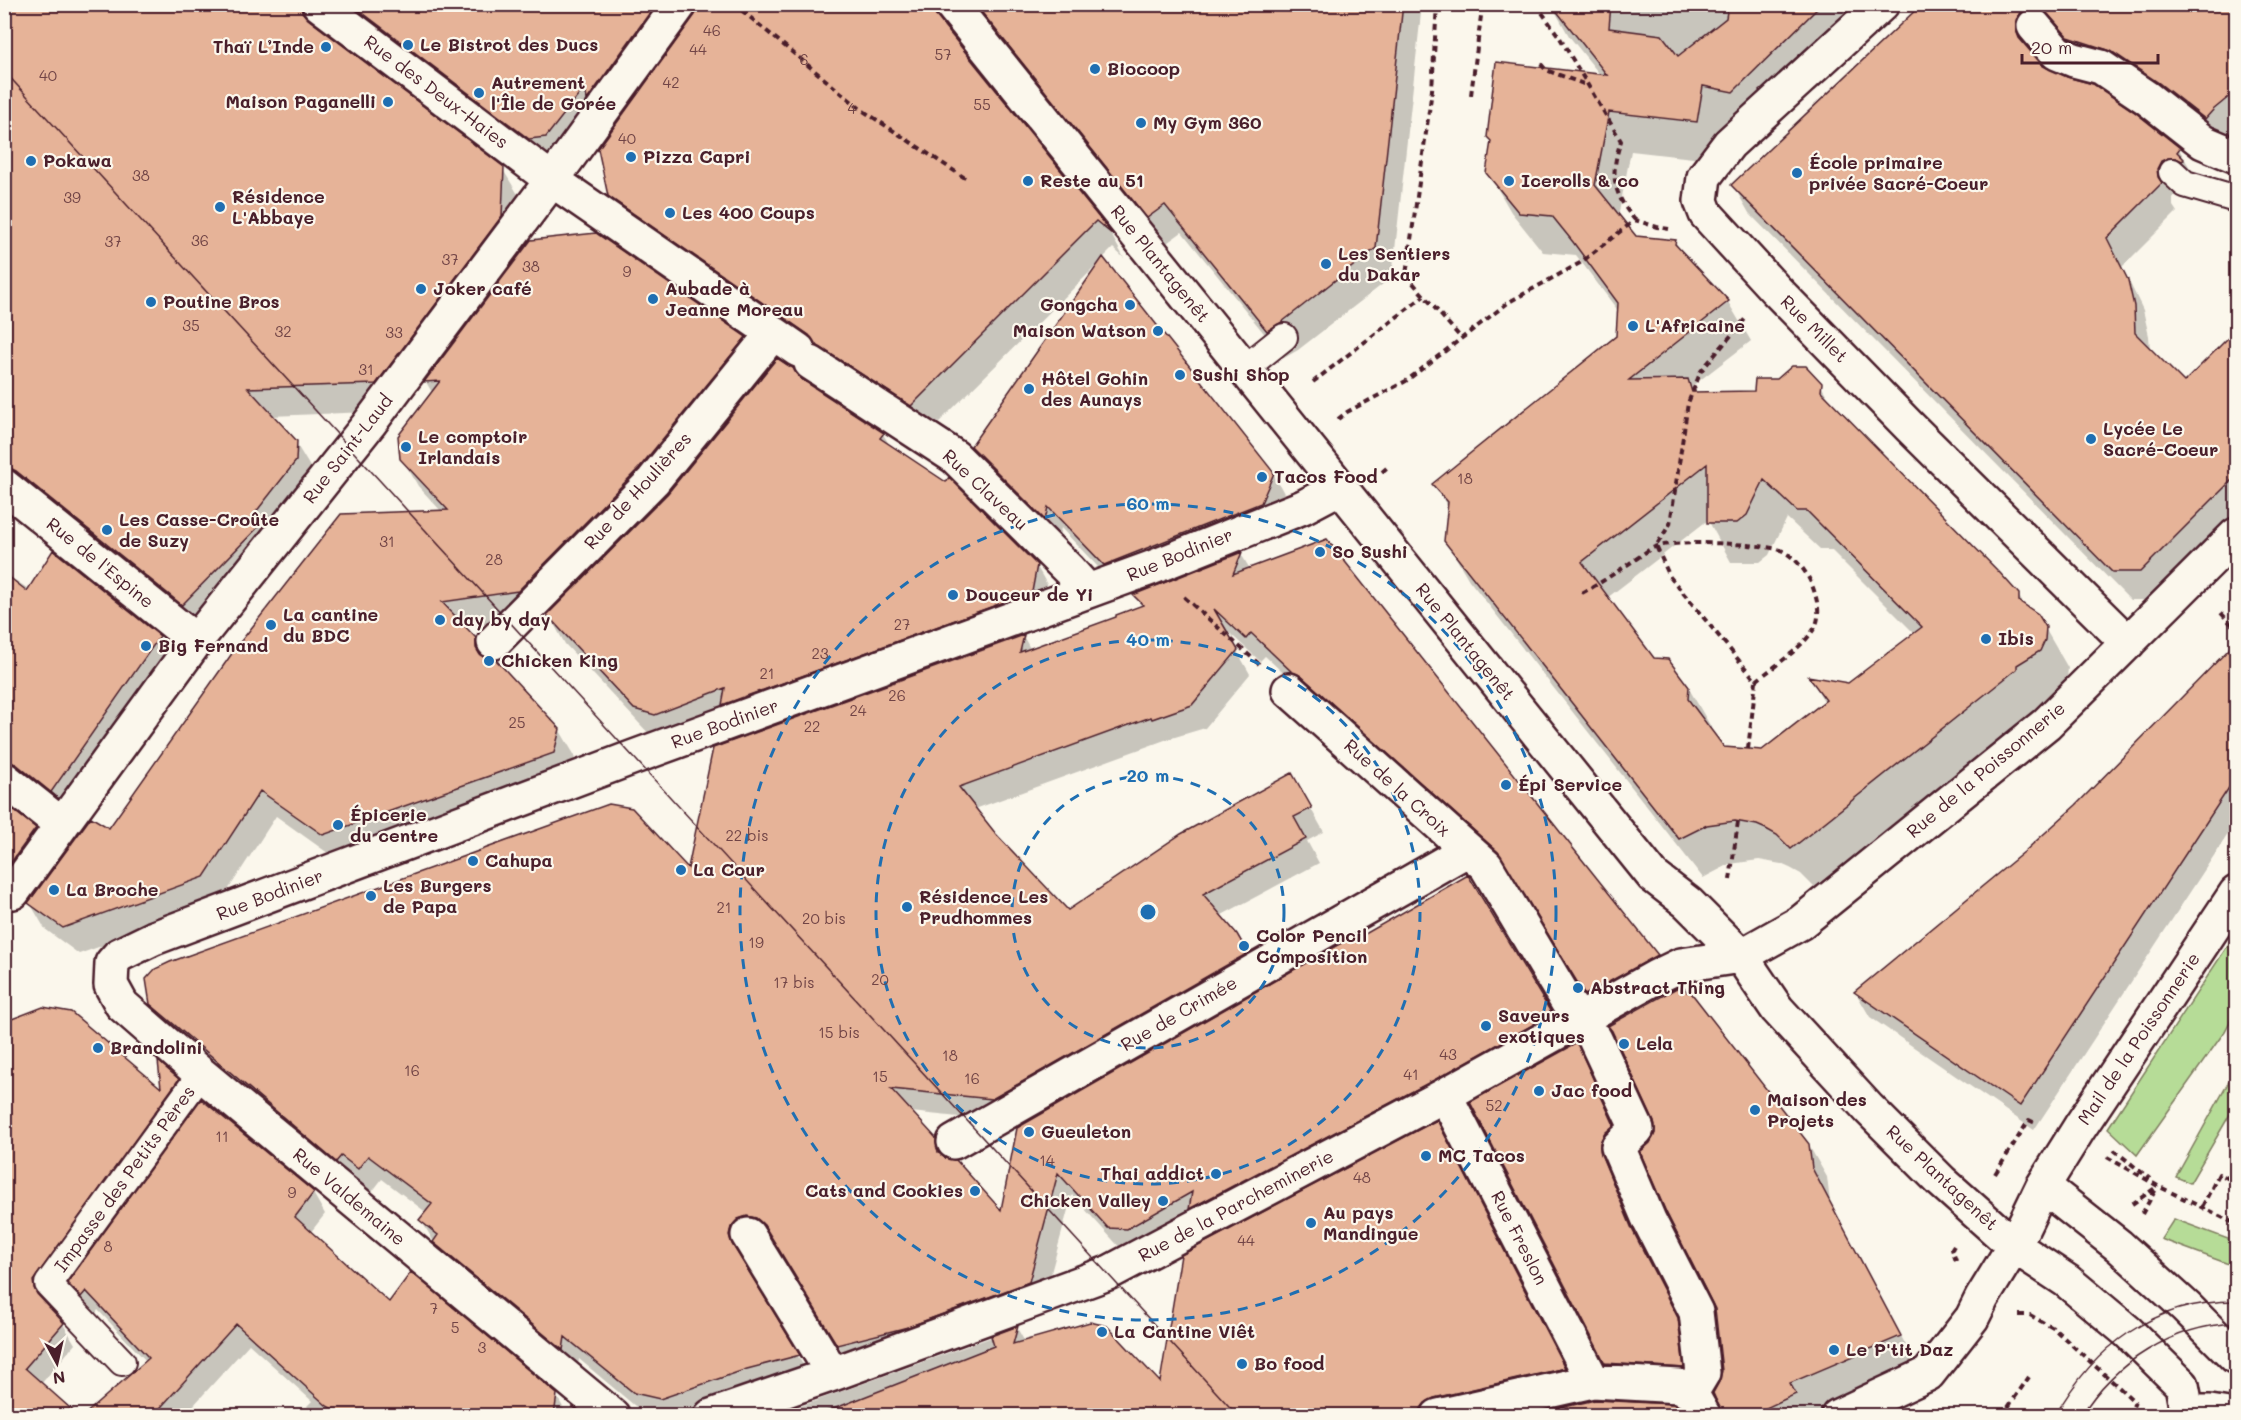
<svg xmlns="http://www.w3.org/2000/svg" width="2241" height="1420" font-family="Mali,sans-serif">
<rect width="100%" height="100%" fill="#fbf7ec"/>
<filter id="ink" filterUnits="userSpaceOnUse"><feTurbulence type="fractalNoise" baseFrequency=".0167" numOctaves="2"/><feDisplacementMap in="SourceGraphic" scale="12" xChannelSelector="R" yChannelSelector="G"/><feConvolveMatrix kernelMatrix="1 2 1 2 8 2 1 2 1" color-interpolation-filters="sRGB"/></filter>
<g filter="url(#ink)">
<path fill="#b6dc97" stroke="#807e61" stroke-width="1.5" d="M2236,933V1010L2225,1031L2137,1155L2108,1128Z
M2236,1069V1104L2190,1183L2176,1177Z
M2174,1219L2236,1242V1261L2234,1266L2161,1239Z"/>
<path fill="#0003" fill-rule="evenodd" d="M4,4H1422L1392,277L1298,350L1284,358L1182,232L1164,245L949,26L948,32L1112,236L1124,258L1113,248L1103,258L1273,473L1286,497L1118,588L1061,528L1058,541L986,469L973,446L1101,261L928,433L626,224L609,195L697,13L689,14L546,167L320,20L317,28L502,168L519,196L517,244L392,411L271,416L295,442L312,470L198,632L4,479Z
M1551,4H1885L1756,131L1725,125L1719,161L1631,151L1618,217L1635,238L1675,241L1681,252L1728,302L1751,341L1691,387L1694,393L1756,392L1820,384L1832,404L2018,595L2026,608L2039,618L2068,668L2067,680L2062,690L2039,705V708L1814,887L1801,874L1790,868L1781,864L1759,860L1730,864L1703,878L1469,580L1446,541L1449,509L1434,484L1618,337L1619,312L1576,255L1543,252L1511,212L1488,172L1601,76L1569,36ZM1787,518L1821,550H1831L1915,634L1849,685L1811,679L1825,703L1762,752L1724,749L1710,731L1711,727L1688,687L1653,660L1607,598L1708,520L1731,562H1760L1769,555Z
M1925,4H2207L2236,20V129L2221,147L2037,40L2032,49L2031,54L2042,67L2179,149L2195,177L2177,190L2173,198V206L2177,212L2122,267L2143,310L2149,336L2150,350L2184,384L2236,332V520L2157,600H2130L1749,213L1733,185Z
M531,241L745,338L760,364L533,617L463,627L475,639L487,661L559,729L575,756L569,779L339,861L276,816L219,904L79,954L45,929L30,903L109,830L442,512L418,486L402,458L433,394L426,382Z
M883,434L890,446L1036,565L1053,595L652,737L565,644L549,615Z
M1326,541L1657,956L1670,979L1600,1018L1514,876L1317,699L1307,695L1265,656L1260,661L1224,628L1250,674L1205,728L1165,740L975,809L995,835L1067,912L1292,775L1324,832L1307,841L1319,863L1220,916L1236,935L1250,959L1006,1122L911,1112L935,1139L947,1160L1002,1213L1353,943L1551,1014L1564,1038L1123,1251L1072,1195L1042,1306L856,1374L779,1249L771,1242L744,1251L742,1260L744,1267L817,1388L736,1416H647L579,1359L577,1372L448,1266L421,1220L427,1213L382,1179L372,1192L355,1178L350,1185L165,1028L151,1004L689,871L1023,636L1031,650L1142,607L1135,595L1241,554L1250,569Z
M53,552L159,637L173,662L66,814L4,790V573L30,590Z
M2227,654L2236,663V822L2034,1130L1870,1017L1856,993L2025,854L2077,806Z
M4,805L35,829L49,854L4,904Z
M4,1024L163,1092L177,1080L189,1101L44,1302L63,1324L75,1344L41,1384L4,1416Z
M1577,1045L1592,1072L1629,1153L1616,1183L1647,1258L1693,1347L1698,1395L1622,1390L1606,1362Z
M1808,1144L1827,1177L1830,1202L1918,1368L1808,1416H1723L1721,1383Z
M1452,1149L1579,1395L1487,1416H1273Z
M313,1193L325,1214L310,1233L389,1304L556,1395L568,1416H313L307,1406L312,1401L249,1344L184,1416H86L147,1362L98,1310L94,1317L81,1304L69,1283Z
M1017,1328L1025,1342L1187,1416H774Z"/>
<path fill="#e6b398" stroke="#4a1f2b" stroke-width="1.5" fill-rule="evenodd" d="M4,4H301L302,12L308,19L504,167L502,216L376,384L248,388L297,441L296,461L252,517H268L182,605L16,471L4,465Z
M351,4H656L587,100L585,87L546,137L529,139Z
M698,4H933L936,16L1113,235L1096,221L911,406L816,345L809,335L608,196L598,149L695,15Z
M975,4H1403L1376,248L1282,322L1267,331L1165,205L1147,218Z
M1551,4H1611L1609,28L1662,35L1678,56L1726,18L1728,4H1822L1733,92L1703,86L1697,122L1609,112L1595,185L1636,236L1676,240L1675,244L1729,301L1629,380L1688,379L1692,392L1754,391L1755,379H1777L1792,366H1806L1822,383L1821,391L2000,573L2019,594V601L2038,614L2046,627L2045,640L2040,651L2017,665V669L1791,849L1777,835L1766,829L1757,825L1735,821L1707,825L1679,839L1444,541L1448,502L1432,484L1616,336L1618,303L1573,242L1552,216L1519,213L1486,173L1491,141L1487,137L1496,62L1607,75ZM1707,464V523H1737L1747,515L1764,480L1797,511H1807L1922,627L1848,683L1808,676L1826,700L1762,750L1724,747L1688,699L1689,687L1668,659L1654,658L1582,562Z
M1922,4H2236V91L2213,110L2205,119L2159,83L2111,51L2068,37L2048,14L2041,9L2031,8L2022,11L2016,20V30L2019,38L2043,66L2067,77L2093,84L2136,113L2180,148L2177,152L2184,159L2182,161L2176,158H2168L2161,161L2157,169L2158,177L2162,183L2107,238L2128,280L2134,306L2135,333L2184,382L2236,330V476L2140,572H2112L1731,185Z
M596,233L746,337L639,468L518,591L442,602L476,638V648L480,655L489,660H496L560,729L554,753L323,835L260,791L204,877L63,928L28,903L91,817L109,828L238,645L341,514L448,510L400,459L398,436L440,381L424,382L531,240Z
M1103,257L1274,473L1261,503L1104,565L1048,507L1045,520L971,446Z
M777,358L793,368L801,379L884,433L880,438L946,482L949,477L1037,565L1032,592L722,705L725,688L655,715L634,709L547,615L668,493Z
M1327,539L1658,955L1585,995L1498,852L1301,676L1292,672L1251,633L1246,639L1214,609L1238,650L1192,705L1152,719L1151,717L959,787L996,834L1068,910L1181,834L1292,773L1312,808L1294,817L1306,839L1203,894L1237,934L1248,953L992,1099L891,1089L936,1138L938,1152L945,1158L956,1160L1001,1210L1017,1128L1332,948L1351,938L1353,941L1468,875L1552,1014L1436,1079L1189,1209L1192,1192L1127,1229L1108,1228L1058,1173L1029,1282L908,1327L837,1345L764,1225L756,1218L747,1216L738,1219L731,1227L729,1235L732,1244L800,1355L747,1369L660,1399L634,1393L565,1337L563,1350L433,1242L438,1235L419,1220L432,1204L368,1156L358,1169L341,1156L336,1162L150,1004L146,979L155,969L170,962L609,804L632,808L688,868L713,748L1024,635L1020,652L1116,617V615L1143,605L1133,595L1242,552L1233,574Z
M53,550L160,636L51,792L58,798L16,764L4,761V573L27,591Z
M2236,642V777L2020,1106L1854,992L2024,852L2076,805Z
M4,803L36,828L4,872Z
M1682,985L1687,992L1689,990L1809,1144L1812,1168L1901,1336L1790,1383L1796,1394L1749,1416H1723L1713,1393L1719,1382L1722,1371L1715,1309L1666,1212L1640,1152L1650,1143L1655,1133L1654,1122L1612,1031L1608,1026Z
M43,1007L71,1012L161,1088L158,1061L179,1079L33,1281L34,1288L37,1294L64,1323L25,1368L79,1416H4V1022Z
M1577,1043L1614,1125L1605,1133L1600,1143L1601,1154L1632,1229L1678,1318L1684,1368L1605,1363L1470,1102Z
M201,1099L314,1192L295,1217L389,1302L411,1272L557,1394L554,1416H345L327,1406L236,1324L153,1416H83L149,1358L86,1291L81,1297L67,1283Z
M1437,1120L1565,1368L1434,1398L1425,1403L1420,1410V1416H824L823,1413L994,1346L991,1336L1018,1326L1013,1344L1090,1322L1107,1326L1160,1382L1181,1255Z
M1595,1400L1673,1404L1677,1407L1682,1416H1525Z"/>
<g fill="none" stroke-linecap="round" stroke-linejoin="round">
<defs>
<path id="service" d="M2172,172L2185,184L2236,199
M1244,369L1284,337
M122,1362L48,1284L201,1074"/>
<path id="pedestrian" d="M319,4L552,180L798,350
M4,486L196,641
M494,642L653,481L773,333
M4,779L62,825
M13,892L196,641L369,424L552,180L680,4
M1595,1039L1637,1129L1618,1147L1649,1220L1696,1312L1703,1373L1691,1393"/>
<path id="minor" d="M951,4L1653,876L1688,903L1741,956L1777,1009L1869,1109L1941,1181L2014,1246L2067,1281L2128,1332L2182,1385L2187,1412L2185,1416
M1882,4L1729,144L1704,177L1701,201L1706,214L1775,289L1910,427L2128,643
M2034,26L2057,53L2074,60L2101,67L2147,98L2203,142L2236,156
M811,363L955,457L1069,570L1088,591
M1289,690L1486,866L1578,1020
M1445,1095L1593,1381
M954,1142L1467,850
M2043,1186L2119,1246L2186,1307L2236,1357
M748,1235L833,1374
M2187,1412H2210L2234,1416
M613,1416L201,1074L122,1005L111,985L112,963L119,955L154,938L634,757L1151,568L1303,507L1339,488
M711,1416L833,1374L1108,1273L1445,1095L1656,977L1681,965L1741,956L1800,923L2046,724L2236,535
M1438,1416L1593,1381L1679,1386L1691,1393L1704,1416
M1838,1416L1928,1374L1972,1318L1982,1298L2014,1246L2043,1186L2080,1127L2236,893"/>
</defs>
<use href="#service" stroke="#4a1f2b" stroke-width="30"/>
<use href="#pedestrian" stroke="#4a1f2b" stroke-width="38"/>
<use href="#minor" stroke="#4a1f2b" stroke-width="38"/>
<path stroke="#4a1f2b" stroke-width="4" stroke-dasharray="6 4.5" stroke-linecap="butt" d="M734,4L862,110L965,178
M1437,4L1432,90L1406,275L1461,338
M1536,4L1560,38L1621,141C1610,173 1612,193 1635,220
M1541,64L1546,70L1589,86
M1471,95L1481,16L1476,4
M1313,382L1424,296
M1338,419L1347,412L1406,381L1509,302L1580,263L1635,220L1657,227L1669,229
M1382,472L1389,466
M1582,593C1601,583 1618,571 1636,559C1642,555 1649,549 1655,547C1672,540 1767,543 1783,551C1799,560 1810,576 1815,594C1818,604 1820,615 1816,625C1807,645 1773,667 1756,681L1670,577L1656,546L1670,524L1688,403L1701,371L1746,318
M1184,597L1259,664
M2221,613L2236,629
M1748,749L1756,681
M1730,880L1738,822
M2114,1150L2150,1179
M2107,1157L2158,1186L2236,1224
M1995,1174L2029,1120L2035,1123
M2132,1204L2158,1186
M2202,1207L2219,1174L2236,1182
M2142,1214L2156,1189
M1954,1246L1952,1249L1957,1264
M2019,1315H2030L2053,1328L2135,1402
M2002,1416L2029,1377
M2129,1416L2135,1402"/>
<use href="#service" stroke="#fbf7ec" stroke-width="26"/>
<use href="#pedestrian" stroke="#fbf7ec" stroke-width="33"/>
<use href="#minor" stroke="#fbf7ec" stroke-width="33"/>
<path stroke="#4a1f2b" stroke-width="1.5" d="M4,71L1238,1416
M2055,1416C2094,1346 2154,1301 2236,1301
M2081,1416C2115,1361 2173,1326 2236,1323"/>
</g>
</g>
<g fill="none" stroke="#1f6fb2" stroke-width="3" stroke-dasharray="10 8">
<circle cx="1148" cy="912" r="136"/>
<circle cx="1148" cy="912" r="272"/>
<circle cx="1148" cy="912" r="408"/>
</g>
<g fill="#1f6fb2" stroke="#fbf7ec" stroke-width="2">
<circle cx="408" cy="45" r="6"/>
<circle cx="326" cy="47" r="6"/>
<circle cx="1095" cy="69" r="6"/>
<circle cx="479" cy="93" r="6"/>
<circle cx="388" cy="102" r="6"/>
<circle cx="1141" cy="123" r="6"/>
<circle cx="631" cy="157" r="6"/>
<circle cx="31" cy="161" r="6"/>
<circle cx="1797" cy="173" r="6"/>
<circle cx="1028" cy="181" r="6"/>
<circle cx="1509" cy="181" r="6"/>
<circle cx="220" cy="207" r="6"/>
<circle cx="670" cy="213" r="6"/>
<circle cx="1326" cy="264" r="6"/>
<circle cx="421" cy="289" r="6"/>
<circle cx="653" cy="299" r="6"/>
<circle cx="151" cy="302" r="6"/>
<circle cx="1130" cy="305" r="6"/>
<circle cx="1633" cy="326" r="6"/>
<circle cx="1158" cy="331" r="6"/>
<circle cx="1180" cy="375" r="6"/>
<circle cx="1029" cy="389" r="6"/>
<circle cx="2091" cy="439" r="6"/>
<circle cx="406" cy="447" r="6"/>
<circle cx="1262" cy="477" r="6"/>
<circle cx="107" cy="530" r="6"/>
<circle cx="1320" cy="552" r="6"/>
<circle cx="953" cy="595" r="6"/>
<circle cx="440" cy="620" r="6"/>
<circle cx="271" cy="625" r="6"/>
<circle cx="1986" cy="639" r="6"/>
<circle cx="146" cy="646" r="6"/>
<circle cx="489" cy="661" r="6"/>
<circle cx="1506" cy="785" r="6"/>
<circle cx="338" cy="825" r="6"/>
<circle cx="473" cy="861" r="6"/>
<circle cx="681" cy="870" r="6"/>
<circle cx="54" cy="890" r="6"/>
<circle cx="371" cy="896" r="6"/>
<circle cx="907" cy="907" r="6"/>
<circle cx="1244" cy="946" r="6"/>
<circle cx="1578" cy="988" r="6"/>
<circle cx="1486" cy="1026" r="6"/>
<circle cx="1624" cy="1044" r="6"/>
<circle cx="98" cy="1048" r="6"/>
<circle cx="1539" cy="1091" r="6"/>
<circle cx="1755" cy="1110" r="6"/>
<circle cx="1029" cy="1132" r="6"/>
<circle cx="1426" cy="1156" r="6"/>
<circle cx="1216" cy="1174" r="6"/>
<circle cx="975" cy="1191" r="6"/>
<circle cx="1163" cy="1201" r="6"/>
<circle cx="1311" cy="1223" r="6"/>
<circle cx="1102" cy="1332" r="6"/>
<circle cx="1834" cy="1350" r="6"/>
<circle cx="1242" cy="1364" r="6"/>
</g>
<g text-anchor="middle" stroke-width="4.5" stroke-linejoin="round" paint-order="stroke">
<g font-size="15" fill="#714446">
<text x="712" y="36">46</text>
<text x="698" y="55">44</text>
<text x="943" y="60">57</text>
<text x="804" y="65">6</text>
<text x="48" y="81">40</text>
<text x="671" y="88">42</text>
<text x="982" y="110">55</text>
<text x="852" y="114">4</text>
<text x="627" y="144">40</text>
<text x="141" y="181">38</text>
<text x="72" y="203">39</text>
<text x="200" y="246">36</text>
<text x="113" y="247">37</text>
<text x="450" y="265">37</text>
<text x="531" y="272">38</text>
<text x="627" y="277">9</text>
<text x="191" y="331">35</text>
<text x="283" y="337">32</text>
<text x="394" y="338">33</text>
<text x="366" y="375">31</text>
<text x="1465" y="484">18</text>
<text x="387" y="547">31</text>
<text x="494" y="565">28</text>
<text x="902" y="630">27</text>
<text x="820" y="659">23</text>
<text x="767" y="679">21</text>
<text x="897" y="701">26</text>
<text x="858" y="716">24</text>
<text x="517" y="728">25</text>
<text x="812" y="732">22</text>
<text x="747" y="841">22 bis</text>
<text x="724" y="913">21</text>
<text x="824" y="924">20 bis</text>
<text x="756" y="948">19</text>
<text x="880" y="985">20</text>
<text x="794" y="988">17 bis</text>
<text x="839" y="1038">15 bis</text>
<text x="1448" y="1060">43</text>
<text x="950" y="1061">18</text>
<text x="412" y="1076">16</text>
<text x="1411" y="1080">41</text>
<text x="880" y="1082">15</text>
<text x="972" y="1084">16</text>
<text x="1494" y="1111">52</text>
<text x="222" y="1142">11</text>
<text x="1047" y="1166">14</text>
<text x="1362" y="1183">48</text>
<text x="292" y="1198">9</text>
<text x="1246" y="1246">44</text>
<text x="108" y="1252">8</text>
<text x="434" y="1314">7</text>
<text x="455" y="1333">5</text>
<text x="482" y="1353">3</text>
</g>
<g font-size="18" font-weight="bold" fill="#4a1f2b" stroke="#fbf7ec" text-anchor="start">
<text x="420" y="51">Le Bistrot des Ducs</text>
<text x="314" y="53" text-anchor="end">Thaï L’Inde</text>
<text x="1107" y="75">Biocoop</text>
<text x="491" y="89">Autrement<tspan x="491" dy="21">l'Île de Gorée</tspan></text>
<text x="376" y="108" text-anchor="end">Maison Paganelli</text>
<text x="1153" y="129">My Gym 360</text>
<text x="643" y="163">Pizza Capri</text>
<text x="43" y="167">Pokawa</text>
<text x="1809" y="169">École primaire<tspan x="1809" dy="21">privée Sacré-Coeur</tspan></text>
<text x="1040" y="187">Reste au 51</text>
<text x="1521" y="187">Icerolls &amp; co</text>
<text x="232" y="203">Résidence<tspan x="232" dy="21">L'Abbaye</tspan></text>
<text x="682" y="219">Les 400 Coups</text>
<text x="1338" y="260">Les Sentiers<tspan x="1338" dy="21">du Dakar</tspan></text>
<text x="433" y="295">Joker café</text>
<text x="665" y="295">Aubade à<tspan x="665" dy="21">Jeanne Moreau</tspan></text>
<text x="163" y="308">Poutine Bros</text>
<text x="1118" y="311" text-anchor="end">Gongcha</text>
<text x="1645" y="332">L'Africaine</text>
<text x="1146" y="337" text-anchor="end">Maison Watson</text>
<text x="1192" y="381">Sushi Shop</text>
<text x="1041" y="385">Hôtel Gohin<tspan x="1041" dy="21">des Aunays</tspan></text>
<text x="2103" y="435">Lycée Le<tspan x="2103" dy="21">Sacré-Coeur</tspan></text>
<text x="418" y="443">Le comptoir<tspan x="418" dy="21">Irlandais</tspan></text>
<text x="1274" y="483">Tacos Food</text>
<text x="119" y="526">Les Casse-Croûte<tspan x="119" dy="21">de Suzy</tspan></text>
<text x="1332" y="558">So Sushi</text>
<text x="965" y="601">Douceur de Yi</text>
<text x="283" y="621">La cantine<tspan x="283" dy="21">du BDC</tspan></text>
<text x="452" y="626">day by day</text>
<text x="1998" y="645">Ibis</text>
<text x="158" y="652">Big Fernand</text>
<text x="501" y="667">Chicken King</text>
<text x="1518" y="791">Épi Service</text>
<text x="350" y="821">Épicerie<tspan x="350" dy="21">du centre</tspan></text>
<text x="485" y="867">Cahupa</text>
<text x="693" y="876">La Cour</text>
<text x="383" y="892">Les Burgers<tspan x="383" dy="21">de Papa</tspan></text>
<text x="66" y="896">La Broche</text>
<text x="919" y="903">Résidence Les<tspan x="919" dy="21">Prudhommes</tspan></text>
<text x="1256" y="942">Color Pencil<tspan x="1256" dy="21">Composition</tspan></text>
<text x="1590" y="994">Abstract Thing</text>
<text x="1498" y="1022">Saveurs<tspan x="1498" dy="21">exotiques</tspan></text>
<text x="1636" y="1050">Lela</text>
<text x="110" y="1054">Brandolini</text>
<text x="1551" y="1097">Jac food</text>
<text x="1767" y="1106">Maison des<tspan x="1767" dy="21">Projets</tspan></text>
<text x="1041" y="1138">Gueuleton</text>
<text x="1438" y="1162">MC Tacos</text>
<text x="1204" y="1180" text-anchor="end">Thai addict</text>
<text x="963" y="1197" text-anchor="end">Cats and Cookies</text>
<text x="1151" y="1207" text-anchor="end">Chicken Valley</text>
<text x="1323" y="1219">Au pays<tspan x="1323" dy="21">Mandingue</tspan></text>
<text x="1114" y="1338">La Cantine Viêt</text>
<text x="1846" y="1356">Le P'tit Daz</text>
<text x="1254" y="1370">Bo food</text>
</g>
<g font-size="18" fill="#4a1f2b" stroke="#fbf7ec">
<text transform="translate(436 92) rotate(37)" y="6">Rue des Deux-Haies</text>
<text transform="translate(1160 264) rotate(51)" y="6">Rue Plantagenêt</text>
<text transform="translate(1814 329) rotate(45)" y="6">Rue Millet</text>
<text transform="translate(348 449) rotate(-52)" y="6">Rue Saint-Laud</text>
<text transform="translate(985 490) rotate(43)" y="6">Rue Claveau</text>
<text transform="translate(638 491) rotate(-48)" y="6">Rue de Houlières</text>
<text transform="translate(1180 555) rotate(-22)" y="6">Rue Bodinier</text>
<text transform="translate(100 563) rotate(39)" y="6">Rue de l'Espine</text>
<text transform="translate(1465 642) rotate(51)" y="6">Rue Plantagenêt</text>
<text transform="translate(725 724) rotate(-20)" y="6">Rue Bodinier</text>
<text transform="translate(1986 770) rotate(-40)" y="6">Rue de la Poissonnerie</text>
<text transform="translate(1397 788) rotate(42)" y="6">Rue de la Croix</text>
<text transform="translate(270 895) rotate(-21)" y="6">Rue Bodinier</text>
<text transform="translate(1179 1014) rotate(-30)" y="6">Rue de Crimée</text>
<text transform="translate(2139 1039) rotate(-56)" y="6">Mail de la Poissonnerie</text>
<text transform="translate(1942 1178) rotate(43)" y="6">Rue Plantagenêt</text>
<text transform="translate(125 1179) rotate(-54)" y="6">Impasse des Petits Pères</text>
<text transform="translate(349 1197) rotate(40)" y="6">Rue Valdemaine</text>
<text transform="translate(1236 1206) rotate(-28)" y="6">Rue de la Parcheminerie</text>
<text transform="translate(1519 1238) rotate(63)" y="6">Rue Freslon</text>
</g>
</g>
<circle cx="1148" cy="912" r="9" fill="#1f6fb2" stroke="#fbf7ec" stroke-width="3"/>
<g font-size="18" text-anchor="middle" font-weight="bold" fill="#1f6fb2" stroke="#fbf7ec" stroke-width="4.5" stroke-linejoin="round" paint-order="stroke">
<text x="1148" y="510">60 m</text>
<text x="1148" y="646">40 m</text>
<text x="1148" y="782">20 m</text>
</g>
<rect width="2241" height="1420" fill="none" stroke="#fbf7ec" stroke-width="24"/>
<rect x="12" y="12" width="2217" height="1396" fill="none" stroke="#4a1f2b" stroke-width="2" filter="url(#ink)"/>
<g transform="translate(57 1363) rotate(172)" stroke="#fbf7ec" stroke-width="4.5" paint-order="stroke">
<path d="M0-4.5L10 22L0 15L-10 22Z" fill="#4a1f2b"/>
<text y="-9" font-size="16" font-weight="bold" text-anchor="middle" fill="#4a1f2b">N</text>
</g>
<path d="M2022 54v9h136v-9" fill="none" stroke="#4a1f2b" stroke-width="3"/>
<text x="2031" y="54" font-size="18" fill="#4a1f2b" stroke="#fbf7ec" stroke-width="4.5" paint-order="stroke">20 m</text>
</svg>
